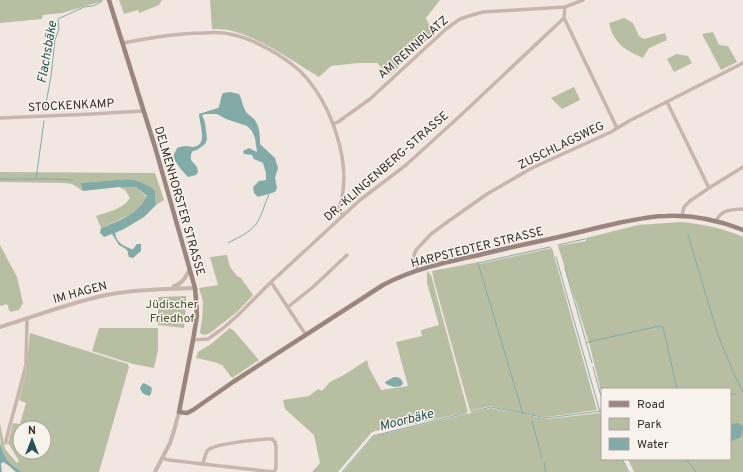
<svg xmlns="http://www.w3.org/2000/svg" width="743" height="472" font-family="Overpass,sans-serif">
<rect width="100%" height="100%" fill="#f1e7e0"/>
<path fill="#b8bea1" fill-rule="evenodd" d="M0,0H103V1L62,13L43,15L42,19L0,23Z
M119,0H162L159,5L139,13L138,10L124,14Z
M210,0H440L426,18L433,34L389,76L377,63H358L331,66L319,77C291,60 260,37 228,30C223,29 217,29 212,29Z
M624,18L633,23L639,36L644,39L665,33L667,40L649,48L643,58C632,53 621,48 615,38C612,34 610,28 609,23Z
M713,32L719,45L728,46L737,62L721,70L702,34Z
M676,54L688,56L692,63L674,72L667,59Z
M574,87L580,100L562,109L551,98Z
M0,172L155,173L164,200L156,205L155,191L129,179L80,183L83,191L72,184L64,183L0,182Z
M119,187H136L147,197L143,205L132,214L101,228L96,216C108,212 123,209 130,198L125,190Z
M681,222C702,224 723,228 743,237V472H634L628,459H730V389H602V395L589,343L558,246L586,241V238L638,225Z
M0,245L17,277L23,303L19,310L10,312L7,304L0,306Z
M552,248L597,410L547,417L523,414L491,406L470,411L434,281L432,271L479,262V264Z
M227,255L230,267L237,276L241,278L253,295L237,312L210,333L205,335L201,334L200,332L202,320L203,301L199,288L218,285L210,257Z
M427,271L431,275L468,412L418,423L375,431L371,433L338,472H312L320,463L314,435L285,409L283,400L309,396L318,389L322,391L330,382L344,375L367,360L369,368L381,390L408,386L396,342L422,336L421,330L439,325L427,283Z
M186,296V307L184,328L158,325V297Z
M99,328H158V350L154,368L133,364L92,351Z
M230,328L234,331L259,360L232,378L222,365L214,362L196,358L198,352L211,344Z
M30,333L128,364L129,367L99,472H22C0,458 0,447 0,423L5,449L17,463L19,461L8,443L13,423L20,424L26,403L19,400L26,372ZM20,428H44V452H20Z
M491,408L548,419L600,413L602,417V459H622L628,472H343L373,437L375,436Z"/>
<path fill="#82aba8" d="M230,92L239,94C242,99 242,104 245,110C247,114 251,116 254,119C260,126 260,136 260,144L275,158L278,168L275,178L277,188L275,192L258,197L254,193L253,187L259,181L266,180V173L263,163L254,159L252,155L244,154L243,151L249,148L257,152L255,138L252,131L247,126L226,119L217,114H206L202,115L205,122L207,139L205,144L197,150L193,151L191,154V160L197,167L198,172L196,175L188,177C184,172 172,161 174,154C174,154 177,149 177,148C180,147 183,146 186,146C189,146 191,147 193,147C209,146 199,123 199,114L218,108C221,103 220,98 223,93Z
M129,179C139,181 147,184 155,191L156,205L144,217L124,229L115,233C117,243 122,245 131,249H133L137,244H141V251L133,258L129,257L128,254V252L126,249L119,245L112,234L104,237L100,233L101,228C118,221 138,215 147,196L136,187H119L83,191L80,183Z
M394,377C399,377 401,378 403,383L401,386L394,387L386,384L385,382Z
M143,383L148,385L152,388L151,394L149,396C144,394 142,394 140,388Z
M738,423L743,426C743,437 740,439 730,441V424Z
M0,443C4,458 9,464 22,472H16L8,465L3,462L1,464L2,472H0Z"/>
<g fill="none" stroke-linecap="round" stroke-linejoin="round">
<path stroke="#82aba8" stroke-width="1" d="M45,109L51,76L55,40L59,29L58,19L84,7L93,6L101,2
M0,179H36L44,121
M36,179H54L73,180
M688,235L718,335L732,369
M228,243C237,238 250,233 257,223C262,215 265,203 269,194
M558,245L585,239
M556,257L600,412
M565,268L592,363
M586,344L588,342L660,326L663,327L677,389
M593,367L601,396
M733,372L743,392
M730,394H736
M471,412L491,407L547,418L602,411
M523,414L478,263L550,247
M532,421L542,458
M622,459L629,472
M686,459L696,472
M544,463L546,472
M342,472L373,436L466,413"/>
<path stroke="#c8b6ad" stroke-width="3.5" d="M565,7L564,18L566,22L617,128
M123,43C150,38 176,33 204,33C214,32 224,32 234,35C254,39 285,57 300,71C331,102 354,165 339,208L343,216
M667,102L709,188
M0,118L92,114L143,111
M333,124L338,122L370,99L446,29L460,19L469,16L483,12L565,7L583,0
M682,216L684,207L690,201L709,188L743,167
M716,221C722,209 731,210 743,209
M418,270L414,255L416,250L431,234L446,223L487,194L532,168L611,132L629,121L743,63
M271,282L306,335
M288,307L313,287L347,255
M193,340L208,339L222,329L237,316L271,282L360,200L406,165L461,115L564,18
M6,443V440L24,373L26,363L27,319
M162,458L169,460L203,464C204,460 205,454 208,450C216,443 256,440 267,439H272L275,442L276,446V468L274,472L203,464"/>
<path stroke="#c8b6ad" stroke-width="4" d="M173,287C182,284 186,277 190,269
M0,327C37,316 73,301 112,294C139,289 167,289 195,288
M155,472L170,443L174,431L179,412"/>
<path stroke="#9b867f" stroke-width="4.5" d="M109,0L155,147L184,249L195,288L196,299L197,316L193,340L179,412L187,413L193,410L233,382L383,285C413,269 446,262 479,255C502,249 526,244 550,239C573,234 595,228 618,223C634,220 650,216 666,216C692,215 718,220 743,230"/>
</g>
<g text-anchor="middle" stroke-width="3" stroke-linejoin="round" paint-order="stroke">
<g font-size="12" fill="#372d2b" stroke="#f8f2ec">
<text transform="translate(413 47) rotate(-41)" y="4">AM RENNPLATZ</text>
<text transform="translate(71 105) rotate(-3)" y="4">STOCKENKAMP</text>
<text transform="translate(561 145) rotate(-26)" y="4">ZUSCHLAGSWEG</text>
<text transform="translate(386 166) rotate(-41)" y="4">DR.-KLINGENBERG-STRASSE</text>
<text transform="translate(180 201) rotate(74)" y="4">DELMENHORSTER STRASSE</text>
<text transform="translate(477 247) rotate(-14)" y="4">HARPSTEDTER STRASSE</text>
<text transform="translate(80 292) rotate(-15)" y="4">IM HAGEN</text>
</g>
<g font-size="12" fill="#4a5231" stroke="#f8f2ec">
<text x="172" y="308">Jüdischer<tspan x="172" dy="14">Friedhof</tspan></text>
</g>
<g font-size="13" font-style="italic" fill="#255452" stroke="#f8f2ec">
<text transform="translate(46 52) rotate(-80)" y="5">Flachsbäke</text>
<text transform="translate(406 419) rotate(-14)" y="5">Moorbäke</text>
</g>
</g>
<rect x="601" y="388" width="130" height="72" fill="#f8f2ec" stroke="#aba39f"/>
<rect x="609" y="401" width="20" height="6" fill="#9b867f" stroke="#aba39f"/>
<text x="637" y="408" font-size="12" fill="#372d2b">Road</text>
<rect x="609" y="418" width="20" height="12" fill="#b8bea1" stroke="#aba39f"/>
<text x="637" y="428" font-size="12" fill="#372d2b">Park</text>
<rect x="609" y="438" width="20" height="12" fill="#82aba8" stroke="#aba39f"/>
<text x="637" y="448" font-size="12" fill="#372d2b">Water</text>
<g transform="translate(32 440)"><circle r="19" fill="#f8f2ec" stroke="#aba39f"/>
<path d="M0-3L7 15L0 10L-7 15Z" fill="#255452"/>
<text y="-6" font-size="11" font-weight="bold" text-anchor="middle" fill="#372d2b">N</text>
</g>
</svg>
